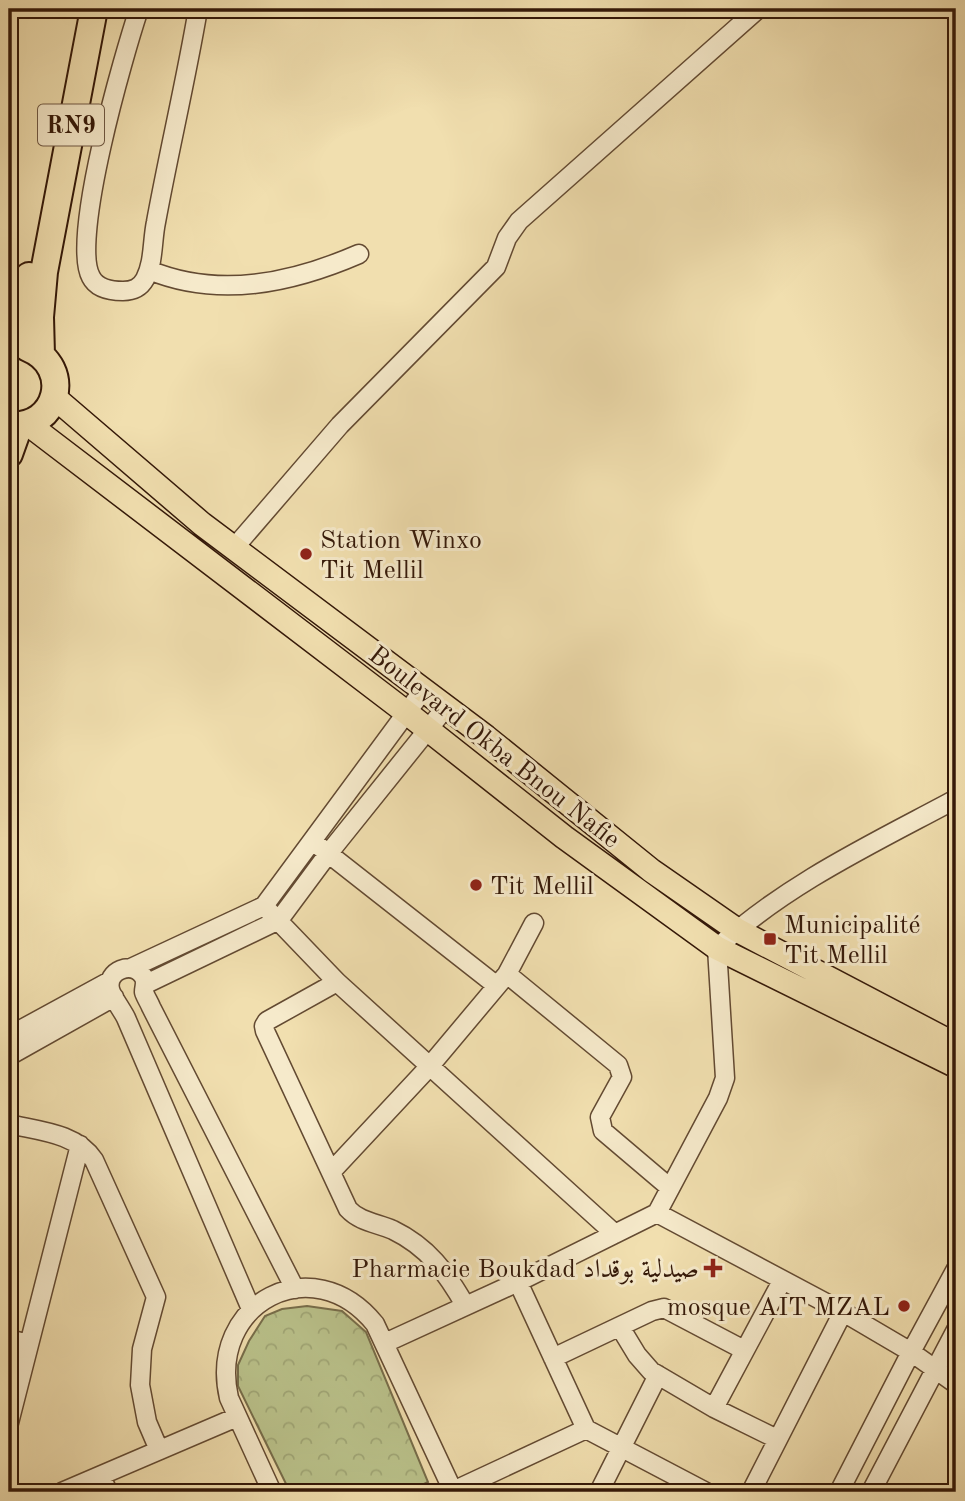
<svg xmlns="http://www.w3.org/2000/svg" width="965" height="1501" font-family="'Old Standard TT',Amiri,serif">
<defs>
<pattern id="park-crowns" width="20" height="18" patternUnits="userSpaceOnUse" patternTransform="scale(1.75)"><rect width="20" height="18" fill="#bac28b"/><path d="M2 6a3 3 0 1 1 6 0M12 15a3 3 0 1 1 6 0" fill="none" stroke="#a0a676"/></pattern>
</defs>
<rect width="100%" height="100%" fill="#f1dfaf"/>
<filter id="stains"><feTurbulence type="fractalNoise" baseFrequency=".00286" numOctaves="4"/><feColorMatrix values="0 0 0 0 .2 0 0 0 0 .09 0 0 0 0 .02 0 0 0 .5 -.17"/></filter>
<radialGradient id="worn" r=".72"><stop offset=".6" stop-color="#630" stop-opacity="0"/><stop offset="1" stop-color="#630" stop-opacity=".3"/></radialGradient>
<path fill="url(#park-crowns)" stroke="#776d4a" stroke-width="2" d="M307,1306L342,1311L366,1332L428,1482L408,1492H290L238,1386V1365L249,1341L265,1316L282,1309Z"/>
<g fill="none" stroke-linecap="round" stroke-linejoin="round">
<defs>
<path id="minor" d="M139,9C124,54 70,240 91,277C97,289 111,291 123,291C133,291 140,288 145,279C154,262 152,241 156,222C169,151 186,80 198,9
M149,270C219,299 292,283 359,254
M234,548L340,425L496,267L507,238L519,221L758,9
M320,847L497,986
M264,906L337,982L615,1234
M131,968L264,906L424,689
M507,974L618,1065L622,1077L600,1117L603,1131L669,1187
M337,982L267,1021L264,1026L265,1031L348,1209C360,1222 377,1223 393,1230C428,1247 446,1272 465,1305
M146,984L279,920L328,854L446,707
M9,1036L110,981
M9,1056L114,997
M9,1124C39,1131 76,1133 94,1160L156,1297L142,1349L140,1385L147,1422L159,1450
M331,1172L429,1067L507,974L534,923
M657,1213L843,1312L911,1352L956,1384
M518,1282L586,1429
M251,1309L126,1018C122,1010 111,995 110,989C106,971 132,960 143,976C147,982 144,986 144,992C145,996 149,1002 151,1007L295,1289
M620,1327L637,1355L651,1371L714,1408L777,1439
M9,1339L28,1344
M385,1343L518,1282L657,1213L718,1098L725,1078L717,948C786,884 874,843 956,799
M553,1358L652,1311L664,1308L744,1350
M714,1408L782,1281
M9,1423L80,1145
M586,1429L706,1492
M101,1476L108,1492
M62,1492L237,1417
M272,1492L229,1398C207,1303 313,1247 375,1324L453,1491
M451,1492L586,1429
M599,1492L658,1375
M751,1492L843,1312
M839,1492L911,1352L956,1269
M871,1492L956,1330"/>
<path id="major" d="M54,397L202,524L486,737L652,871L737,930L956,1045
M28,424L407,713L564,837L717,948L956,1066"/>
<path id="highway" d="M14,346L29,276
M41,355L40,317L44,272L94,9
M9,425C58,430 74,367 28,348
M9,454L19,426"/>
</defs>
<use href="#minor" stroke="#634a32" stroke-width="21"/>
<use href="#major" stroke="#341808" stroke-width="26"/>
<use href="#highway" stroke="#341808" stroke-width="30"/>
<use href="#minor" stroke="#f6eacb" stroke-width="18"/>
<use href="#major" stroke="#f1dfaf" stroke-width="23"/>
<use href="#highway" stroke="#f1dfaf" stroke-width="26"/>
</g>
<g fill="#8f2418" stroke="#f6eacb" stroke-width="2.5">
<circle cx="306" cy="554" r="7"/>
<circle cx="476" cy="885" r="7"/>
<rect x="763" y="932" width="14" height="14" rx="3.5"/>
<path d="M709.5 1257.5h7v7h7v7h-7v7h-7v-7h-7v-7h7z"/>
<circle cx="904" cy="1306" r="7"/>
</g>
<g text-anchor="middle" stroke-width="6" stroke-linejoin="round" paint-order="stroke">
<rect fill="#f6eacb" stroke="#6e5742" stroke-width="2" x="38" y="104.5" width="66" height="41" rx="5"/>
<g font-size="24" font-weight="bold" fill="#341808">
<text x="71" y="133">RN9</text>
</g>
<g font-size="26" fill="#341808" stroke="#f6eacb" text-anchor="start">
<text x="320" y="548">Station Winxo<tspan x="320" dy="30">Tit Mellil</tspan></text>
<text x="490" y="894">Tit Mellil</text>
<text x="784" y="933">Municipalité<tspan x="784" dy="30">Tit Mellil</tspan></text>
<text x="699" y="1277" text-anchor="end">Pharmacie Boukdad صيدلية بوقداد</text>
<text x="890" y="1315" text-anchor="end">mosque AIT MZAL</text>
</g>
<g font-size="26" fill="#341808" stroke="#f6eacb">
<text transform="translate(495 746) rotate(38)" y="9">Boulevard Okba Bnou Nafie</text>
</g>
</g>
<rect width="965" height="1501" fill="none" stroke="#f1dfaf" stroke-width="35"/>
<rect x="10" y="10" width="944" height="1480" fill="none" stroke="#341808" stroke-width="3.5"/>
<rect x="18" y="18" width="930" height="1466" fill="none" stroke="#341808" stroke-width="2"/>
<rect width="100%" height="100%" filter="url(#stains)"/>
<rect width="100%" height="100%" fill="url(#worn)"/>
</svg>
